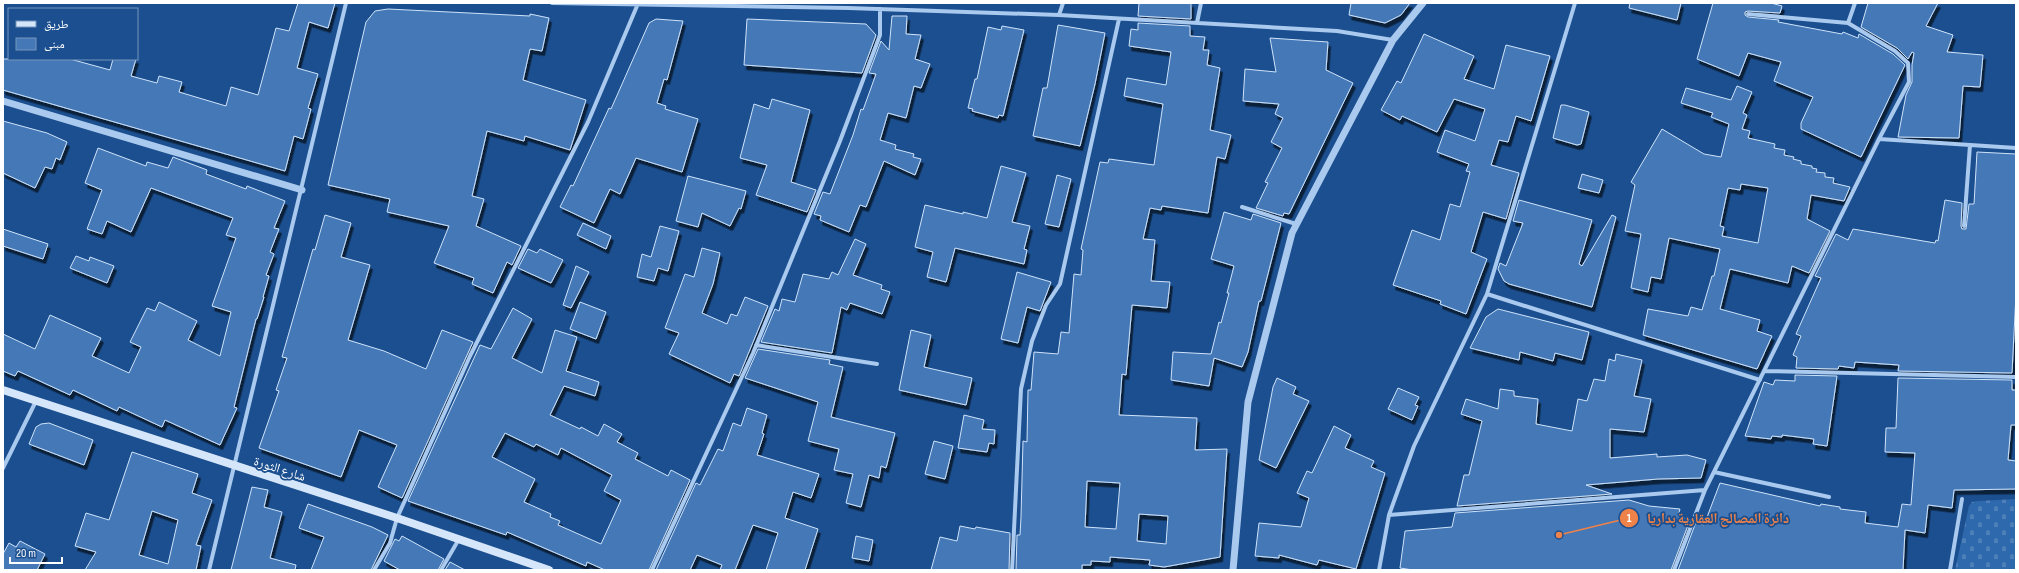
<svg xmlns="http://www.w3.org/2000/svg" width="2019" height="573" font-family="'Sofia Sans Condensed','Noto Naskh Arabic',sans-serif">
<style>
.cemetery{fill:url(#cemetery-stones)}
.building{fill:#4478b7;stroke:#cfe3fa;fill-rule:evenodd;filter:url(#shadow)}
.lines{fill:none;stroke-linecap:round;stroke-linejoin:round}
.minor{stroke:#a9c9ee;stroke-width:4}
.tertiary{stroke:#a9c9ee;stroke-width:7}
.secondary{stroke:#d6e6fa;stroke-width:8}
.labels{text-anchor:middle;stroke-width:3.5;stroke-linejoin:round;paint-order:stroke}
.street-label{font-size:13px;fill:#fff;stroke:#1b4f8f}
.leader{fill:none;stroke:#ee8249;stroke-width:1.5}
.callout-dot{fill:#ee8249;stroke:#1b4f8f;stroke-width:1.5}
.mark-label{font-size:12px;text-anchor:middle;font-weight:bold;fill:#fff}
.callout-label{font-size:14px;text-anchor:middle;font-weight:bold;fill:#ee8249;stroke:#1b4f8f;stroke-width:3.5;stroke-linejoin:round;paint-order:stroke}
</style>
<defs>
<pattern id="cemetery-stones" width="16" height="16" patternUnits="userSpaceOnUse"><rect width="16" height="16" fill="#2e69ad"/><path d="M2 7V4a2 2 0 0 1 4 0v3zM10 15v-3a2 2 0 0 1 4 0v3z" fill="#4d80b9"/></pattern>
<filter id="shadow"><feDropShadow dx="2.5" dy="4.5" stdDeviation="0" flood-color="#0009"/></filter>
</defs>
<rect width="100%" height="100%" fill="#1b4f8f"/>
<path class="cemetery" d="M2016 499V570H1955L1969 506 1972 502 1978 501Z"/>
<path class="building" d="M298 3H335L328 28 309 22 297 68 318 74 308 108 311 109 303 139 294 136 285 171 3 90V59H70L110 70 113 59H136L131 76 157 83 159 76 182 82 179 92 226 106 231 87 258 95 276 28 289 31Z
M1139 3H1191V19L1138 16Z
M1351 3H1410L1401 15 1385 23 1349 15Z
M1630 3H1681L1677 20 1629 8Z
M1713 3H1771L1782 6 1780 13 1748 11 1745 12V15L1748 17 1779 20 1778 22 1842 34 1843 32 1858 38 1859 34 1893 54 1905 65 1861 157 1801 129V123L1813 97 1774 81 1781 62 1748 53 1739 76 1697 59Z
M1868 3H1938L1926 26 1953 35 1947 52 1983 55 1980 87 1963 86 1959 138 1898 137 1906 95 1912 82V65L1914 53 1912 52 1908 59 1897 48 1861 27Z
M388 9 530 16V14L549 18 542 51 530 49 523 80 586 100 570 150 525 136 524 141 487 131 472 196 484 199 476 226 521 246 512 265 507 262 493 293 472 284 474 278 434 263 449 226 387 212 390 199 328 185 366 22 375 11Z
M892 16H907L906 34 921 35 915 59 930 64 921 88 914 86 906 118 888 113 880 140 896 145 895 149 914 154 913 157 921 159 915 175 884 161 866 207 860 205 849 232 820 220 821 216 814 214 823 192 830 194 853 135 861 109 863 110 876 74 869 73 881 41 889 50Z
M656 19 683 21 667 80 664 79 657 103 666 106 665 109 698 119 682 172 636 158 620 194 610 189 594 223 560 207 571 185 573 186 609 108 611 109 649 23Z
M747 19 866 24 876 35 862 73 744 65Z
M1138 23 1190 26V36L1205 37 1203 50H1209L1207 65 1220 68 1210 130 1231 135 1225 159 1217 157 1208 213 1162 206 1161 210 1150 208 1143 239 1155 240 1151 281 1170 282 1167 308 1132 305 1126 375 1122 374 1119 415 1197 418 1195 450 1227 449 1220 557 1164 567 1149 565 1150 560 1110 557V562L1091 561V565H1082V570H1016L1017 535H1020L1021 517 1023 441 1027 442 1028 390H1031L1034 352 1058 354 1061 332 1069 333 1074 274 1081 275 1083 250 1081 249 1100 162 1108 163 1109 159 1154 165 1163 104 1124 96 1127 78 1166 85 1171 52 1129 46 1131 29 1138 30ZM1087 481 1120 483 1116 529 1085 527ZM1139 514 1168 516 1166 544 1137 541Z
M1058 25 1105 33 1095 84 1080 146 1033 136 1043 88H1047Z
M1002 26 1024 30 1003 116 999 115 998 118 972 111 973 109 968 108 975 79H977L988 27 1001 30Z
M1424 34 1474 56 1464 79 1494 89 1506 45 1550 56 1531 121 1516 116 1508 142 1499 140 1491 165 1519 173 1506 219 1483 212 1471 252 1487 259 1466 314 1440 304 1441 301 1393 285 1412 230 1440 240 1450 204 1460 207 1470 172 1466 171 1469 164 1437 152 1445 130 1475 141 1485 109 1454 99 1437 132 1402 116 1400 120 1381 110 1397 81 1401 83Z
M1270 38 1328 42 1326 70 1353 83 1289 214 1284 213 1283 216 1256 208 1268 183 1265 182 1282 148 1271 142 1283 118 1275 114 1279 104 1243 101 1245 69 1276 72Z
M1737 86 1752 92 1743 113 1747 115 1742 129 1750 131 1748 138 1775 144 1774 148 1785 150 1784 155 1794 157 1793 159 1801 161V164L1812 166V168L1817 169 1816 172 1825 173V177L1834 178 1833 183 1850 187 1844 201 1811 195 1807 219 1830 231 1809 273 1792 266 1788 283 1730 269 1720 309 1760 320 1757 331 1772 336 1757 369 1643 335 1648 309 1688 316 1691 307 1702 310 1712 276H1714L1720 249 1669 238 1661 279 1651 277 1648 292 1631 288 1641 234 1625 231 1635 185 1631 182 1662 129 1704 154 1721 157 1729 124 1711 117 1713 113 1681 103 1686 88 1731 100ZM1741 184 1768 188 1758 243 1722 236 1724 227 1720 226 1728 188 1740 190Z
M772 99 810 110 791 182 816 190 807 212 756 195 767 165 740 158 754 104 769 109Z
M1561 105H1565L1589 112 1581 144 1577 145 1553 138Z
M3 121 47 133 67 142 60 160 56 158 52 169 45 167 35 188 3 173Z
M98 148 146 166 147 162 168 168 173 157 207 170 206 174 246 189 247 186 285 201 274 228 279 229 270 252 274 254 266 275 269 276 263 297H264L257 319H256L234 407 237 408 220 445 165 420 162 427 119 407 117 411 73 390 70 395 18 371 15 376 3 371V334L35 349 50 315 101 338 92 356 129 373 141 347 130 342 147 308 155 311 159 302 197 321 188 340 220 356 231 312 212 306 236 238 226 235 233 218 151 188 131 232 107 221 102 234 87 229 102 190 85 183Z
M1977 152 2016 154V294L2012 373 1898 371 1899 365 1855 362 1854 368 1839 366 1838 369 1796 368 1797 357 1793 355 1801 336 1796 334 1821 278 1815 276 1836 234 1848 240 1853 229 1935 243 1936 240 1938 241 1945 200 1962 203 1961 226 1962 229H1966L1969 204H1974Z
M1001 166 1026 173 1012 222 1030 226 1024 249 1027 250 1024 264 955 248 946 282 927 277 933 252 915 247 925 205 963 214V212L987 218Z
M1582 174 1603 180 1599 193 1578 188Z
M1057 175 1071 179 1059 227 1045 224Z
M688 176 746 191 741 209 739 208 730 226 702 213 698 227 676 221Z
M1519 200 1592 220 1579 264 1582 266 1612 215 1616 217 1592 307 1509 284 1504 281 1498 269 1500 263 1506 266 1523 223 1513 221Z
M1224 212 1251 220 1253 214 1281 223 1261 301H1259L1248 352 1242 367 1214 358 1209 386 1171 380 1173 352 1211 354 1219 322 1221 323 1229 293H1227L1234 266 1211 259Z
M325 215 351 223 341 257 370 265 348 340 384 351 426 369 442 330 473 342 402 498 378 487 397 445 359 430 341 477 259 448 279 391 276 390 287 358 282 357 313 249 315 250Z
M583 223 611 236 606 249 577 235Z
M660 226 679 231 668 271 658 268 654 281 637 277 642 254 651 257Z
M3 229 48 244 43 259 3 246Z
M855 239 866 244 853 275 882 285 881 289 890 292 882 314 850 303 847 310 841 307 832 353 761 342 775 309 779 311 782 299 795 302 803 274 829 279 832 272 838 275Z
M702 248 720 253 713 284 702 313 727 324 731 314 737 316 745 297 768 306 739 376 734 374 730 383 669 354 679 333 665 328 685 274 694 277Z
M528 249 537 253 540 249 563 260 551 283 518 268Z
M76 256 89 261 90 257 114 266 107 283 70 268Z
M576 266 589 272 571 308 563 305Z
M1017 272 1051 282 1040 311 1027 307 1018 343 1001 339Z
M580 302 606 312 596 339 570 329Z
M513 308 532 319 512 358 542 373 555 330 577 337 566 371 599 382 595 396 564 386 550 415 580 429 581 427 598 436 604 424 622 434 617 442 638 453 635 459 668 476 671 470 690 480 649 570H605L587 562 586 566 507 532 506 535 408 501 480 345 491 349ZM505 433 534 447 536 444 558 455 561 448 612 475 604 491 621 500 601 544 558 525 560 521 550 517 551 514 524 502 535 479 492 457Z
M1498 309 1589 332 1582 360 1555 353 1553 361 1520 352 1519 360 1470 348 1486 317Z
M911 330 931 335 924 367 972 378 966 405 899 390Z
M758 349 830 360 829 364 843 367 831 417 895 433 886 468 881 466 879 478 869 475 861 507 846 503 853 474 834 470 839 449 808 441 818 402 745 378Z
M1616 354 1642 360 1634 396 1651 399 1644 432 1610 429V458L1657 454V457L1687 455 1706 460 1701 478 1658 479 1586 485 1612 494 1457 506 1464 475H1469L1482 421 1461 414 1466 399 1498 409 1500 389 1514 391V396L1538 399 1536 424 1572 431 1578 399 1587 401 1594 379 1605 381 1609 359 1615 361Z
M1795 375 1837 376 1827 446 1813 444 1814 439 1782 435V437L1772 436 1771 439 1745 436 1764 382 1773 385 1775 380 1795 381Z
M1277 378 1296 387 1293 394 1309 401 1276 468 1259 460 1273 387Z
M1898 378 2012 380V390H2016V425H2011L2008 460 2016 461V489L1954 490 1952 508 1928 505 1925 533 1905 530 1903 570H1678L1696 522 1704 525 1720 483 1820 506 1821 504 1840 507V509L1866 512 1865 523 1898 527 1902 504 1911 505 1915 453 1885 452 1886 428H1896Z
M1398 388 1419 397 1415 405 1418 406 1412 420 1388 409Z
M747 408 767 415 762 433 764 434 757 455 819 474 811 498 793 492 785 518 818 529 805 570H766L778 533 753 525 735 570H720L722 565 697 555 690 570H656L696 483 700 485 718 449 723 451 733 423 741 426Z
M964 415 984 420 982 429 995 430 994 444 989 443 987 452 958 448Z
M49 423 93 440 84 465 29 444 36 427 41 424Z
M1334 426 1351 435 1345 448 1374 461 1371 467 1385 473 1356 569 1319 560 1317 565 1279 555V558L1255 556 1259 523 1301 527 1309 498 1297 493 1307 471 1312 473Z
M934 441 953 446 945 479 925 474Z
M132 452 198 474 192 493 212 500 196 545 201 546 196 570H85L96 552 75 546 86 513 109 520ZM152 511 178 520 168 564 139 555Z
M252 487 268 490 264 507 282 512 270 558 296 565 295 570H231Z
M1629 500 1649 506 1680 509 1678 516 1690 520 1671 570H1413L1400 568 1405 531 1452 527 1455 513Z
M308 504 372 527 388 535 371 570H311L324 537 299 528Z
M960 526 975 529 976 527 1010 533 1009 570H931L940 537 957 541Z
M402 536 444 559 438 570H400L384 561 395 539 399 541Z
M856 536 873 540 869 561 852 558Z
M20 541 45 554 37 570H3V554L9 543 16 547Z
M450 562 465 570H445Z"/>
<g class="lines">
<path class="minor" d="M552 3 848 8 1059 15 1337 31 1393 40
M1748 14 1848 23
M1059 15 1063 3
M1197 23 1201 3
M1879 139 2016 148
M1242 207 1296 224
M1964 226 1970 145
M1487 294 1760 380
M756 345 877 364
M1765 371 2016 377
M3 468 36 401
M1714 472 1829 497
M1389 515 1705 490
M209 570 346 3
M374 570 390 543 397 518 470 356 588 122 637 6
M441 570 459 539
M652 570 753 353 840 141 880 35V9
M1012 570 1021 389 1032 341 1046 305 1060 284 1119 19
M1379 570 1389 515 1414 446 1487 294 1575 3
M1674 570 1705 490 1879 139 1909 82 1908 63 1895 51 1848 23 1855 3
M1950 570 1962 499"/>
<path class="tertiary" d="M3 101 302 190
M1233 570 1248 402 1292 233 1393 40 1423 3"/>
<path class="secondary" d="M3 390 397 518 549 570"/>
</g>
<g class="labels">
<g class="street-label">
<text transform="translate(280 468) rotate(18)" y="5">شارع الثورة</text>
</g>
</g>
<path class="leader" d="M1559 535L1629 518"/>
<g class="callout-dot">
<circle cx="1559" cy="535" r="4"/>
<circle cx="1629" cy="518" r="10"/>
</g>
<g class="mark-label">
<text x="1629" y="522">1</text>
</g>
<g class="callout-label">
<text x="1718" y="523">دائرة المصالح العقارية بداريا</text>
</g>
<rect width="2019" height="573" fill="none" stroke="#ffffff" stroke-width="8"/>
<rect x="8" y="8" width="130" height="52" fill="#1b4f8f" stroke="#7695bc"/>
<rect x="16" y="21" width="20" height="6" fill="#d6e6fa" stroke="#7695bc"/>
<text x="44" y="28" font-size="12" fill="#ffffff">طريق</text>
<rect x="16" y="38" width="20" height="12" fill="#4478b7" stroke="#7695bc"/>
<text x="44" y="48" font-size="12" fill="#ffffff">مبنى</text>
<path d="M10 557v6h52v-6" fill="none" stroke="#ffffff" stroke-width="2"/>
<text x="16" y="557" font-size="12" fill="#ffffff" stroke="#1b4f8f" stroke-width="3" paint-order="stroke">20 m</text>
</svg>
